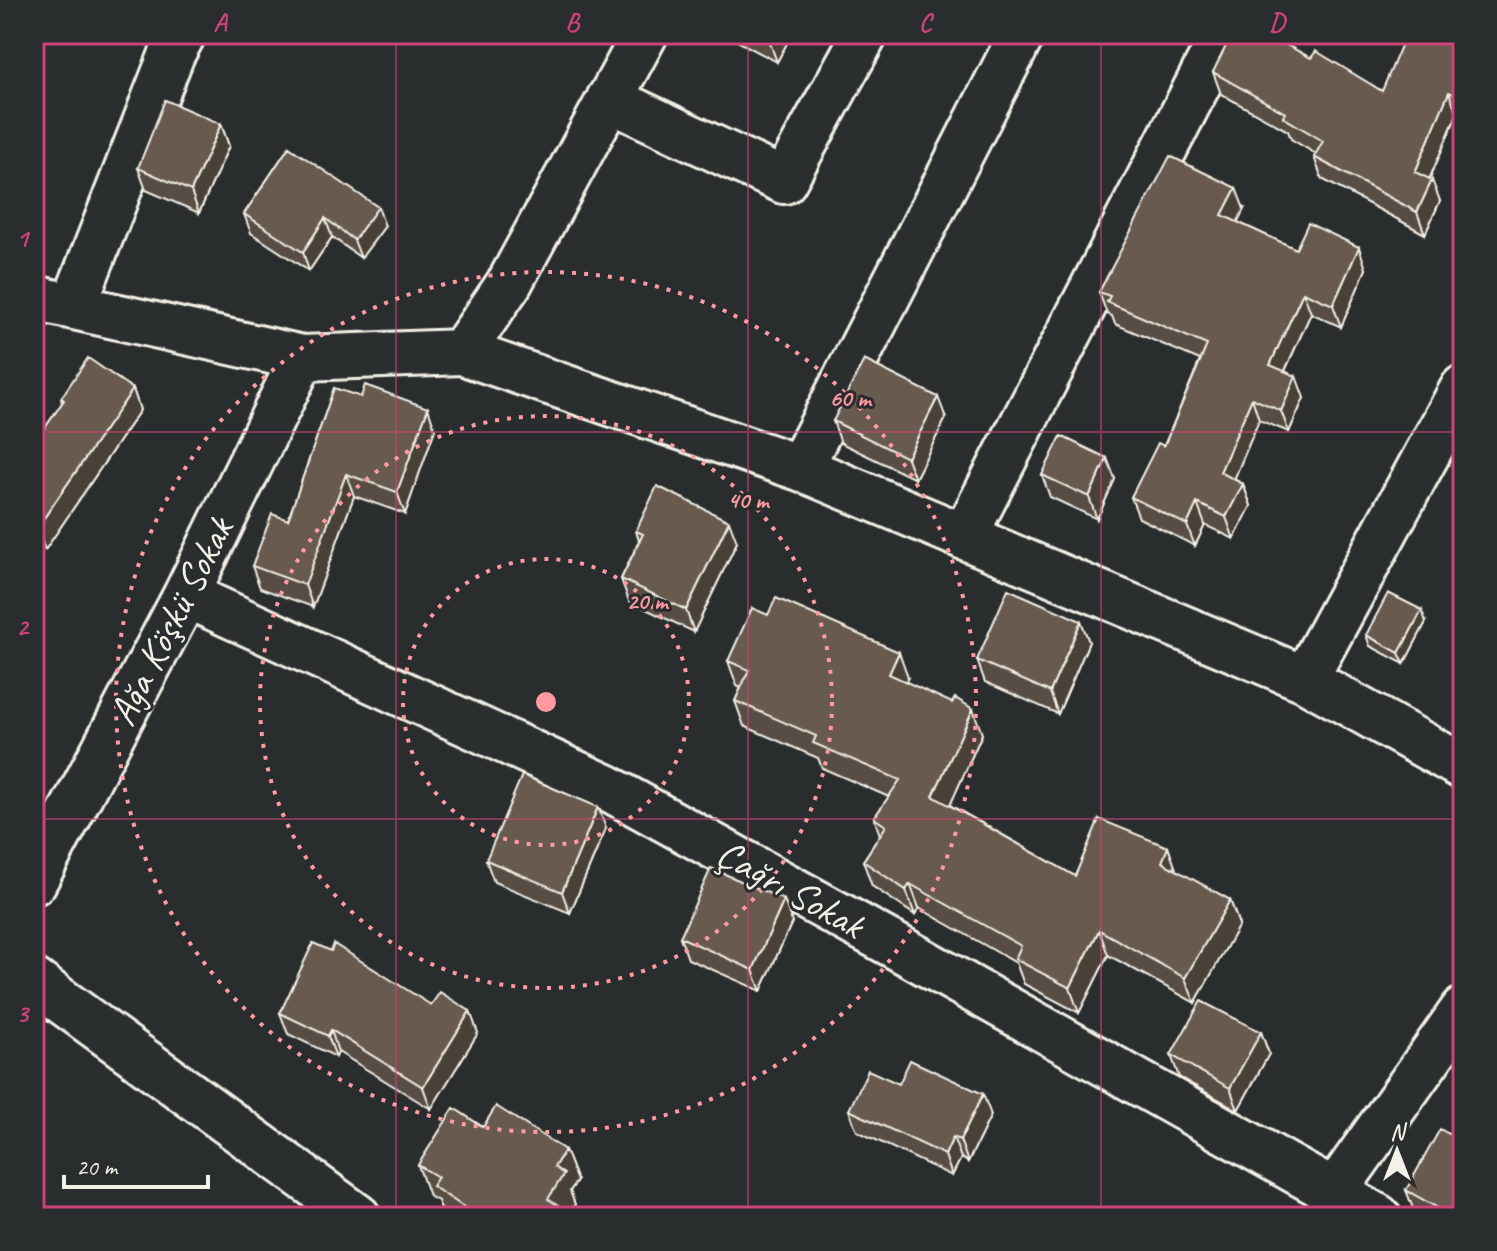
<svg xmlns="http://www.w3.org/2000/svg" width="1497" height="1251" font-family="Caveat,sans-serif">
<style>
.lines{fill:none;stroke-linecap:round;stroke-linejoin:round}
.street-casing{stroke:#f4f1e8;stroke-width:50}
.street{stroke:#2a2d2e;stroke-width:44}
.wall{fill:#594d44;stroke:#f4f1e8;stroke-width:2}
.shaded-wall{fill:#493f37;stroke:#f4f1e8;stroke-width:2}
.building{fill:#685a4f;stroke:#f4f1e8;stroke-width:2}
.grid{fill:none;stroke:#cc4377;stroke-width:2;stroke-opacity:0.55}
.ring{fill:none;stroke:#ff9aa2;stroke-width:4;stroke-dasharray:4 8}
.labels{text-anchor:middle;stroke-width:6;stroke-linejoin:round;paint-order:stroke}
.street-label{font-size:40px;fill:#f4f1e8;stroke:#2a2d2e}
.centre{fill:#ff9aa2;stroke:#2a2d2e;stroke-width:4}
.ring-label{font-size:24px;text-anchor:middle;font-weight:bold;fill:#ff9aa2;stroke:#2a2d2e;stroke-width:6;stroke-linejoin:round;paint-order:stroke}
.neatline{fill:none;stroke:#cc4377;stroke-width:3}
.grid-label{font-size:26px;text-anchor:middle;font-weight:bold;fill:#cc4377}
</style>
<rect width="100%" height="100%" fill="#2a2d2e"/>
<filter id="ink" filterUnits="userSpaceOnUse"><feTurbulence type="fractalNoise" baseFrequency=".0125" numOctaves="2"/><feDisplacementMap in="SourceGraphic" scale="16" xChannelSelector="R" yChannelSelector="G"/><feConvolveMatrix kernelMatrix="1 2 1 2 8 2 1 2 1" color-interpolation-filters="sRGB"/></filter>
<g filter="url(#ink)">
<g class="lines">
<g class="street-casing">
<path id="street" d="M609 99 784 181 865 34
M34 298 302 358 462 352 510 282 645 34
M73 307 172 54 183 34
M462 352 800 468 1305 679 1463 767
M800 468 1022 34
M964 537 1224 34
M186 595 606 787 899 948 1378 1217
M1305 679 1463 388
M34 882 186 595 302 358
M34 981 358 1217
M1334 1192 1463 1010"/>
</g>
<use href="#street" class="street"/>
</g>
<path class="wall" d="M724 34H792L777 62Z
M1463 34V116L1457 114 1430 178 1440 201 1425 234 1322 179 1314 157 1316 154 1291 139 1288 131 1221 94 1213 72 1311 58 1382 91 1418 35Z
M221 124 229 146 199 213 146 190 138 168Z
M289 147 385 226 361 258 332 237 309 271 251 233 244 214Z
M1244 209 1237 222 1296 249 1366 269 1341 327 1311 313 1285 371 1304 398 1289 432 1259 420 1234 479 1243 484 1251 506 1234 539 1205 525 1195 546 1139 518 1131 497 1164 446 1200 360 1115 324 1112 316 1107 314 1099 292Z
M334 388 435 429 405 514 354 496 313 607 260 588 252 566 288 520Z
M133 389 140 410 45 550 34 543V444L62 403 61 398Z
M946 418 915 479 841 443 833 421Z
M1042 475 1115 479 1097 519 1050 497Z
M636 531 737 542 694 632 629 601 621 579 639 541Z
M1081 621 1089 642 1058 714 985 682 977 660Z
M1426 622 1404 664 1370 646 1366 635Z
M728 661 908 677 905 682 982 734 950 805 1075 876 1168 847 1176 871 1230 900 1239 925 1195 1003 1108 955 1079 1013 1024 984 1016 963 919 908 915 915 872 886 863 861 880 835 874 818 889 797 822 768 818 758 744 726 735 701 741 688 737 686Z
M606 828 570 913 494 882 486 860Z
M784 900 792 922 761 991 688 959 680 937Z
M431 1005 478 1033 431 1109 338 1052 336 1057 288 1034 280 1013Z
M1261 1032 1269 1054 1238 1110 1179 1077 1171 1055Z
M899 1084 991 1115 968 1162 961 1158 952 1176 857 1131 849 1110Z
M483 1127 565 1150 577 1181 570 1191 575 1205 568 1217H444L438 1201 429 1196 418 1165Z
M1406 1190 1463 1217H1424L1414 1211Z"/>
<path class="shaded-wall" d="M773 34H792L777 62 769 40Z
M34 86 40 101 34 125Z
M1449 92 1457 114 1423 194 1415 172Z
M221 124 229 146 199 213 191 191Z
M1432 180 1440 201 1425 234 1417 212Z
M1236 188 1244 209 1230 237 1222 215Z
M378 207 385 226 361 258 354 240Z
M325 218 332 237 309 271 303 252Z
M1359 247 1366 269 1341 327 1333 305Z
M1303 292 1311 313 1278 386 1270 365Z
M1296 376 1304 398 1289 432 1281 411Z
M133 389 140 410 45 550 37 528Z
M938 397 946 418 915 479 907 458Z
M1252 398 1259 420 1228 494 1220 472Z
M428 408 435 429 405 514 397 492Z
M1107 458 1115 479 1097 519 1089 497Z
M346 474 354 496 313 607 305 585Z
M1243 484 1251 506 1234 539 1226 517Z
M1197 503 1205 525 1195 546 1187 525Z
M729 521 737 542 694 632 686 610Z
M1422 610 1426 622 1404 664 1399 653Z
M1081 621 1089 642 1058 714 1050 692Z
M899 652 908 677 898 699 889 674Z
M973 709 982 734 943 821 933 796Z
M598 807 606 828 570 913 562 892Z
M1168 847 1177 872 1162 862Z
M910 884 919 908 915 915 906 890Z
M784 900 792 922 761 991 753 970Z
M1230 900 1239 925 1195 1003 1185 978Z
M1099 930 1108 955 1079 1013 1070 988Z
M470 1011 478 1033 431 1109 423 1087Z
M331 1030 338 1052 336 1057 328 1036Z
M1261 1032 1269 1054 1238 1110 1230 1088Z
M983 1094 991 1115 968 1162 960 1140Z
M953 1137 961 1158 952 1176 945 1155Z
M565 1150 577 1181 570 1191 575 1205 568 1217H551L548 1199 554 1167Z"/>
<path class="building" d="M757 34H773L769 40Z
M1232 34H1266L1311 58 1316 51 1382 91 1406 34 1418 35V34H1463V98L1449 92 1415 172 1432 180 1417 212 1314 157 1323 141 1283 117 1285 113 1213 72Z
M165 100 221 124 191 191 138 168Z
M289 147 378 207 354 240 325 218 303 252 244 214Z
M1170 156 1236 188 1222 215 1296 249 1308 223 1359 247 1333 305 1303 292 1270 365 1296 376 1281 411 1252 398 1220 472 1243 484 1226 517 1197 503 1187 525 1131 497 1158 443 1164 446 1207 345 1107 302 1110 296 1099 292Z
M88 358 133 389 37 528 34 526V444L64 400 61 398Z
M864 360 938 397 907 458 833 421Z
M365 385 428 408 397 492 346 474 305 585 252 566 272 514 288 520 334 388 361 397Z
M1061 436 1107 458 1089 497 1042 475Z
M657 486 729 521 686 610 621 579 643 534 636 531Z
M1008 589 1081 621 1050 692 977 660Z
M1388 593 1422 610 1399 653 1366 635Z
M776 598 899 652 889 674 952 703 955 698 973 709 933 796 1075 876 1099 819 1168 847 1162 862 1230 900 1185 978 1099 930 1070 988 1015 959 1021 946 910 884 906 890 863 861 886 826 874 818 900 780 813 743 816 736 735 701 749 670 728 661 752 608 768 615Z
M522 775 598 807 562 892 486 860Z
M711 868 784 900 753 970 680 937Z
M313 943 331 951 334 944 431 1005 440 992 470 1011 423 1087 331 1030 328 1036 280 1013Z
M1201 1001 1261 1032 1230 1088 1171 1055Z
M910 1060 983 1094 960 1140 953 1137 945 1155 849 1110 868 1070 899 1084Z
M496 1106 565 1150 554 1167 564 1174 548 1199 558 1205 551 1217H479L432 1186 438 1177 418 1165 454 1108 483 1127Z
M1440 1129 1463 1142V1217H1454L1406 1190Z"/>
</g>
<path class="grid" d="M396 34V1217M748 34V1217M1101 34V1217M34 432H1463M34 819H1463"/>
<g class="ring">
<circle cx="546" cy="702" r="143"/>
<circle cx="546" cy="702" r="286"/>
<circle cx="546" cy="702" r="430"/>
</g>
<g class="labels">
<g class="street-label">
<text transform="translate(170 621) rotate(-63)" y="14">Ağa Köşkü Sokak</text>
<text transform="translate(791 888) rotate(29)" y="14">Çağrı Sokak</text>
</g>
</g>
<circle cx="546" cy="702" r="12" class="centre"/>
<g class="ring-label">
<text x="850" y="406">60 m</text>
<text x="748" y="508">40 m</text>
<text x="647" y="609">20 m</text>
</g>
<rect width="1497" height="1251" fill="none" stroke="#2a2d2e" stroke-width="88"/>
<g transform="translate(1397 1151)" stroke="#2a2d2e" stroke-width="6" paint-order="stroke">
<path d="M0-6L14 30L0 20L-14 30Z" fill="#f4f1e8"/>
<text y="-12" font-size="22" font-weight="bold" text-anchor="middle" fill="#f4f1e8">N</text>
</g>
<path d="M64 1175v12h144v-12" fill="none" stroke="#f4f1e8" stroke-width="4"/>
<text x="76" y="1175" font-size="24" fill="#f4f1e8" stroke="#2a2d2e" stroke-width="6" paint-order="stroke">20 m</text>
<rect x="44" y="44" width="1409" height="1163" class="neatline"/>
<g class="grid-label">
<text x="220" y="31">A</text>
<text x="572" y="31">B</text>
<text x="925" y="31">C</text>
<text x="1277" y="31">D</text>
<text x="22" y="247">1</text>
<text x="22" y="635">2</text>
<text x="22" y="1022">3</text>
</g>
</svg>
